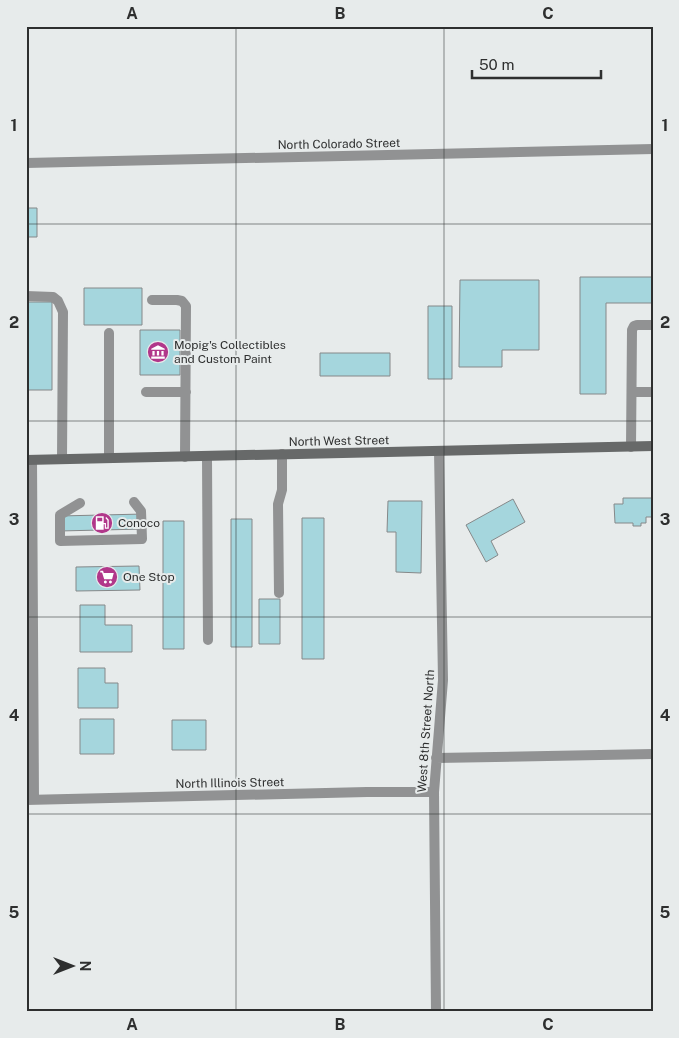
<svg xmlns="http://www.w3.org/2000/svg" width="679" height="1038" font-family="'Public Sans',sans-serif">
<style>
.building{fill:#a5d6dd;stroke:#858889}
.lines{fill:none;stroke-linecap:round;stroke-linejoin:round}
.lane{stroke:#919293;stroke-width:10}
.street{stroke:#919293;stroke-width:10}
.secondary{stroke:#676969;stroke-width:10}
.grid{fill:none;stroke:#2e2f2f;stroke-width:1;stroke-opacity:0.55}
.labels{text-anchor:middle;stroke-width:4;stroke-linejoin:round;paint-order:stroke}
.street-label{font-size:12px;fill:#2e2f2f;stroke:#e7ebeb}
.poi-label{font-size:12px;fill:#2e2f2f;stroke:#e7ebeb;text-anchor:start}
.neatline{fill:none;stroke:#2e2f2f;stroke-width:2}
.grid-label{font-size:16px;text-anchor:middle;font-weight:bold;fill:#2e2f2f}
</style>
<rect width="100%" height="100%" fill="#e7ebeb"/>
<path class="building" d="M26 208H37V237H26Z
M580 277H653V303H606V394H580Z
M460 280H539V350H502V367H459Z
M84 288H142V325H84Z
M26 302H52V390H26Z
M428 306H452V379H428Z
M140 330H180V375H140Z
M320 353H390V376H320Z
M623 498H653V517H646V523H641V526H633V523H615L614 504H623Z
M513 499 525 522 491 541 498 555 486 562 466 525Z
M388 501H422L421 573 396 572V532H387Z
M144 514V529L59 531V516Z
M302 518H324V659H302Z
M231 519H252V647H231Z
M163 521H184V649H163Z
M139 566 140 590 76 591V567Z
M259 599H280V644H259Z
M80 605H105V625H132V652H80Z
M78 668H105V683H118V708H78Z
M80 719H114V754H80Z
M172 720H206V750H172Z"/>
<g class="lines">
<path class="lane" d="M26 296 53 297 58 301 63 312 62 459
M152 300H177L182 301 186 306 185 457
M146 392H186
M632 392H653
M631 447 632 330 634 326 637 325H653
M207 456 208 640
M109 458V333
M80 503 60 515V541L142 539 141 511 134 502
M279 593 278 504 282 490V454"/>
<path class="street" d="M26 163 653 149
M32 460 34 799
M436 758 653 754
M26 800 367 792H434
M436 1012 434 792 443 680 439 451"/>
<path class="secondary" d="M26 460 653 446"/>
</g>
<path class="grid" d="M236 26V1012M444 26V1012M26 224H653M26 421H653M26 617H653M26 814H653"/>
<defs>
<g id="museum-disc" transform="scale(1.125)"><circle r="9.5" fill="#b1378a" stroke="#e7ebeb"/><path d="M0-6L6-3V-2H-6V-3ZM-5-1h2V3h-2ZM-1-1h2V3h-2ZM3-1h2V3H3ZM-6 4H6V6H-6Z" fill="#fff"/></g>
<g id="fuel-disc" transform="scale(1.125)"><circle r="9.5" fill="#b1378a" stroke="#e7ebeb"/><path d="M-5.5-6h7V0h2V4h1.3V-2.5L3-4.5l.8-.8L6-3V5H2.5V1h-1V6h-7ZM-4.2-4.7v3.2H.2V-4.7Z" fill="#fff"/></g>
<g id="supermarket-disc" transform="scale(1.125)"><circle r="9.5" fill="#b1378a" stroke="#e7ebeb"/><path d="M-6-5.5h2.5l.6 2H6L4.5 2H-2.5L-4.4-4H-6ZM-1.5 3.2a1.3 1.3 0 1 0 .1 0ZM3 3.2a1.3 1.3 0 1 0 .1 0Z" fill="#fff"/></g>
</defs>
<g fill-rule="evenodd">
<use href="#museum-disc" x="158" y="352"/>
<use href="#fuel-disc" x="102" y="523"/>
<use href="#supermarket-disc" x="107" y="577"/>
</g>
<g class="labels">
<g class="street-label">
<text transform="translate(339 144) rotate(-1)" y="4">North Colorado Street</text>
<text transform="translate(339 441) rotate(-1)" y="4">North West Street</text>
<text transform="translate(426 731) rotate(-86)" y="4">West 8th Street North</text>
<text transform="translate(230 783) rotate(-1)" y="4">North Illinois Street</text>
</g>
<g class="poi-label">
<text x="174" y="349">Mopig's Collectibles<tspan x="174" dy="14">and Custom Paint</tspan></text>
<text x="118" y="527">Conoco</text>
<text x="123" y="581">One Stop</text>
</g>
</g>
<rect width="679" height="1038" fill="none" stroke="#e7ebeb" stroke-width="55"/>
<g transform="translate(72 966) rotate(90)" stroke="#e7ebeb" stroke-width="4" paint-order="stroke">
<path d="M0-4L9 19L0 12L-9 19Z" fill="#2e2f2f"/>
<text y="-8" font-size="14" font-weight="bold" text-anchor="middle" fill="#2e2f2f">N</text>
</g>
<path d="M472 70v8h129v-8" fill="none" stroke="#2e2f2f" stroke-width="2.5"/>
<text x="479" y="70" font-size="15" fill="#2e2f2f" stroke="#e7ebeb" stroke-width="4" paint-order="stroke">50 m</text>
<rect x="28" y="28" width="624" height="982" class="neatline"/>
<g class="grid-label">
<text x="132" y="19">A</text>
<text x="340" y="19">B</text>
<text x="548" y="19">C</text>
<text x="14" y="131">1</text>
<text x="665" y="131">1</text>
<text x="14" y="328">2</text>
<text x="665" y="328">2</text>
<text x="14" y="525">3</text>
<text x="665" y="525">3</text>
<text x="14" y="721">4</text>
<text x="665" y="721">4</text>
<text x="14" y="918">5</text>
<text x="665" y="918">5</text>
<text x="132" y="1030">A</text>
<text x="340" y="1030">B</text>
<text x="548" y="1030">C</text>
</g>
</svg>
